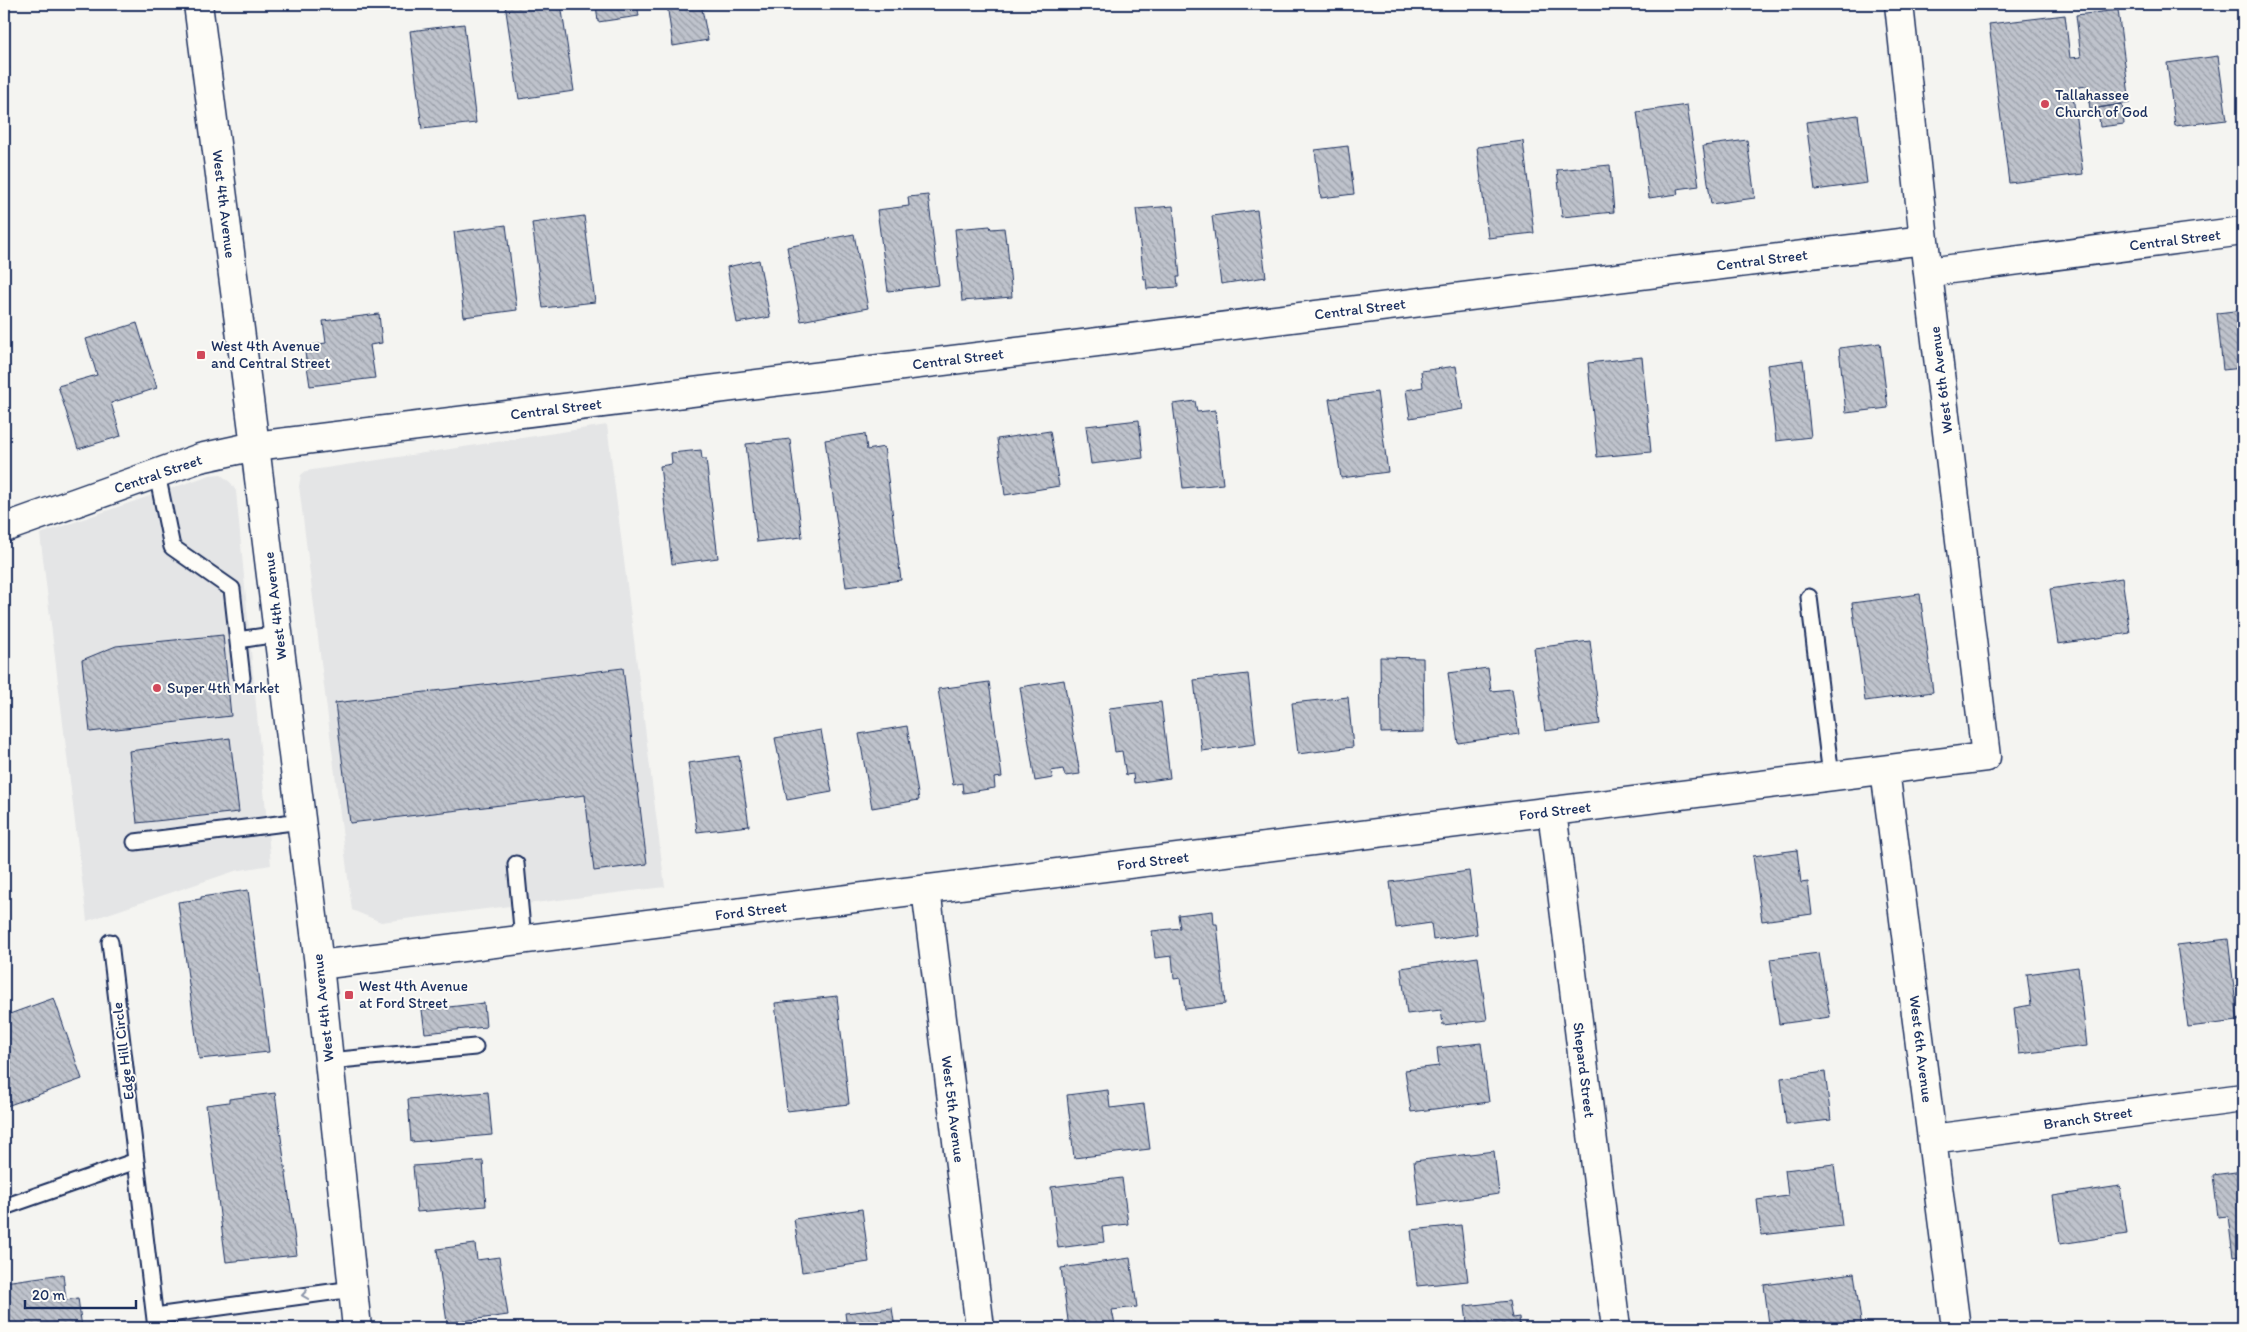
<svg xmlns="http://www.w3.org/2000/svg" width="2247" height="1332" font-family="Itim,sans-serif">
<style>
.built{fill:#e4e5e6}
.building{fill:url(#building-back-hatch);stroke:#1b2f5e}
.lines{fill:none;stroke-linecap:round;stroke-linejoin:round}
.lane-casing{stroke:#1b2f5e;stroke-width:19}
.street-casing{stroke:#1b2f5e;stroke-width:31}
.secondary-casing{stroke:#1b2f5e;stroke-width:31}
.lane{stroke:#fdfcf7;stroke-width:15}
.street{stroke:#fdfcf7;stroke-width:28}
.secondary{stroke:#fdfcf7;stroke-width:28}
.oneway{stroke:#8c96aa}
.poi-dot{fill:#d1495b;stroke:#fdfcf7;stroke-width:2}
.labels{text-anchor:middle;stroke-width:4;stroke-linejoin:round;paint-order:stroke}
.poi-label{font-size:15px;fill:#1b2f5e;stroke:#fdfcf7;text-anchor:start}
.street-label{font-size:15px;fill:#1b2f5e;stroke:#fdfcf7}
</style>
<defs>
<pattern id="building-back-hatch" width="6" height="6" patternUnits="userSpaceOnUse" patternTransform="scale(1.25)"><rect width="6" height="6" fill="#bfc3cc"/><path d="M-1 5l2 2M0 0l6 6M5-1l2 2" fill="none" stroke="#9a9fa9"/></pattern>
</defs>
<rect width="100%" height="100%" fill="#f4f4f1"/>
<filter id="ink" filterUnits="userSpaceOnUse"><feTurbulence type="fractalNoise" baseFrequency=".02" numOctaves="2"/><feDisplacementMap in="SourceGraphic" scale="10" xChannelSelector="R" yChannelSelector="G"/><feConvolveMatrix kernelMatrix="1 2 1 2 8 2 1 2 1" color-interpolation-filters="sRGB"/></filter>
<g filter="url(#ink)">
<path class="built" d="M607 425 665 887 381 922 352 910 299 486 301 475 306 471Z
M220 474 231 483 236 491 271 865 235 871 87 921 40 534 210 475Z"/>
<path class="building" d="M505 4H561L574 91 519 99Z
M596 4H637L639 16 598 22Z
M667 4H731L702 9 708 40 673 46Z
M861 4H885L886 6 862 9Z
M2118 10 2130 103 2090 109 2087 86 2072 88 2083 174 2009 183 1989 24 2065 15 2070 58 2081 57 2076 15Z
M464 24 476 123 422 129 410 31Z
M4 32 9 69 4 70Z
M2218 56 2227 120 2175 126 2167 63Z
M2122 104 2124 124 2100 127 2098 108Z
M1687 105 1699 186 1677 189 1678 194 1649 198 1637 112Z
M1858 115 1867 183 1815 190 1806 122Z
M1747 140 1755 198 1711 204 1703 146Z
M1523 141 1534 233 1488 238 1477 147Z
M1348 146 1354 194 1321 198 1315 150Z
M1610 165 1614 212 1562 217 1557 170Z
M928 195 939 285 888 291 877 210 909 206 908 197Z
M1173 206 1180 277H1177L1178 287 1147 289 1146 279H1144L1136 209Z
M1257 210 1266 277 1221 284 1212 216Z
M584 216 595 302 543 308 532 223Z
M506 225 517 310 464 317 454 232Z
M990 226 991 229 1004 228 1006 243 1007 242 1012 297 962 301 955 229Z
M854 234 868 308 801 321 787 247Z
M759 260 770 317 737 323 727 267Z
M2243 310V368L2223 370 2217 313Z
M379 314 382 343 370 345 375 378 310 386 304 346 326 343 323 321Z
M137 323 157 388 111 403 121 436 78 449 58 386 97 375 86 339Z
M1880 343 1888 408 1846 413 1839 348Z
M1642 357 1651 452 1597 457 1588 363Z
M1803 360 1811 437 1776 441 1767 365Z
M1456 366 1463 409 1410 418 1406 390 1423 387 1421 371Z
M1377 392 1388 472 1341 478 1329 399Z
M1195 401 1197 412 1215 410 1223 484 1183 488 1173 404Z
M1139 420 1143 458 1091 464 1086 426Z
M1050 431 1059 486 1005 495 997 439Z
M865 434 867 450 884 447 901 580 846 587 825 440Z
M790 439 802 537 757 542 746 444Z
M701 450 702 459H706L718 558 672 564 660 466 672 464 671 453Z
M2122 578 2130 633 2058 644 2050 589Z
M2241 578H2243V597Z
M1920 594 1933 692 1865 701 1852 603Z
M223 635 231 716 90 732 82 660 116 646Z
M1590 641 1600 724 1545 731 1534 648Z
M1380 657 1423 658 1424 732 1381 733Z
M623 668 647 864 594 871 585 795 350 823 335 703Z
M1488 668 1491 691 1512 689 1519 734 1458 743 1448 673Z
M1248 674 1256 744 1202 751 1194 680Z
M1064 680 1080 774 1065 776 1063 769 1051 771 1053 778 1035 781 1020 687Z
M989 682 1002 777 994 778 995 788 963 793 962 783 953 785 938 689Z
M1348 697 1353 747 1298 754 1292 703Z
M1161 702 1170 778 1134 783 1133 774 1126 775 1122 751 1115 752 1109 708Z
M907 726 919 800 872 808 859 734Z
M821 730 832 792 787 800 775 738Z
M230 738 239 812 137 823 129 751Z
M739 756 749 826 697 832 688 763Z
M1797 850 1801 883 1808 882 1812 914 1762 921 1753 856Z
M1469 871 1477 934 1433 940 1431 923 1396 928 1390 882Z
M248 890 269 1052 199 1059 178 902 201 899V897Z
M1213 911 1214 924H1217L1225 1004 1185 1009 1181 978 1174 979 1172 956 1155 958 1152 931 1180 928 1178 915Z
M2228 939 2238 1021 2188 1027 2177 945Z
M1819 953 1830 1017 1779 1024 1770 959Z
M1478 957 1487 1020 1443 1025 1441 1010 1407 1014 1401 968Z
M2078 967 2087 1046 2019 1054 2014 1008 2031 1005 2027 974Z
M837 996 849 1104 787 1111 775 1003Z
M54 998 82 1079 4 1107V1016Z
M484 1003 486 1027 425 1033 422 1010Z
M1481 1043 1489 1102 1411 1112 1405 1070 1439 1066 1437 1048Z
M1825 1072 1831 1120 1786 1125 1781 1078Z
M1108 1090 1110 1108 1144 1104 1150 1149 1074 1158 1067 1095Z
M488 1092 492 1135 411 1142 408 1099Z
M275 1093 297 1255 226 1262 206 1105 229 1102V1099Z
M1494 1151 1499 1194 1419 1205 1414 1161Z
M483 1161 486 1206 417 1212 413 1166Z
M1834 1164 1842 1226 1761 1235 1757 1200 1788 1196 1785 1170Z
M2243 1171V1255L2233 1257 2228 1216 2218 1217 2213 1175Z
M1122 1178 1128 1224 1102 1227 1104 1242 1058 1248 1051 1187Z
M2120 1186 2127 1234 2060 1244 2053 1196Z
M862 1209 869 1262 802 1272 794 1219Z
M1461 1225 1468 1281 1417 1286 1411 1230Z
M475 1244 477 1260 499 1257 508 1315 447 1323 437 1249Z
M1130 1258 1137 1307 1112 1310 1115 1325 1069 1328 1061 1268Z
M1854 1273 1862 1328H1794L1793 1321 1769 1324 1764 1285Z
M63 1274 66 1300 78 1298 82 1328H4V1282Z
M1509 1301 1512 1318 1519 1317 1520 1328H1447V1326L1467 1323 1465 1306Z
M892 1308 895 1328H847L845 1313Z"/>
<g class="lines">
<g class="lane-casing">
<path id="lane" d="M157 474 172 547 232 589 242 678
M1809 597 1831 776
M238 640 278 634
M135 842 301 821
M516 864 523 939
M110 942 156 1328
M329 1061 475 1047
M4 1207 136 1161
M155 1316 353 1289"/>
</g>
<g class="street-casing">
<path id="street" d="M1928 272 2243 231
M4 528 200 458 255 446 1924 240
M1885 770 1956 1328
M1552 811 1616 1328
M926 889 980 1328
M319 965 1986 757 1924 240 1899 4
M1932 1139 2243 1098"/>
</g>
<g class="secondary-casing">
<path id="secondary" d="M198 4 255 446 319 965 357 1328"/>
</g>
<use href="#lane" class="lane"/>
<use href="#street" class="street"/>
<use href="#secondary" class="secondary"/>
</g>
<defs><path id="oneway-chevron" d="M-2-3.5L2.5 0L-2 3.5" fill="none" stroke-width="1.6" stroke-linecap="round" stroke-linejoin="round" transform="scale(1.25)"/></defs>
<use class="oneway" href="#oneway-chevron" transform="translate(305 1295) rotate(172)"/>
</g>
<g class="poi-dot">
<circle cx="2045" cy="104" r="5"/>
<rect x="196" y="350" width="10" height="10" rx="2.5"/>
<circle cx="157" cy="688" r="5"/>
<rect x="344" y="990" width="10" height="10" rx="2.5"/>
</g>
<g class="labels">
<g class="poi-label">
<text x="2055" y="100">Tallahassee<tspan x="2055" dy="17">Church of God</tspan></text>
<text x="211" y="351">West 4th Avenue<tspan x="211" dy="17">and Central Street</tspan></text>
<text x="167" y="693">Super 4th Market</text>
<text x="359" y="991">West 4th Avenue<tspan x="359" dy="17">at Ford Street</tspan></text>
</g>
<g class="street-label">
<text transform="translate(224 204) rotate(83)" y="5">West 4th Avenue</text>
<text transform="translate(2175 240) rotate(-7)" y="5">Central Street</text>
<text transform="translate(1762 260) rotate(-7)" y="5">Central Street</text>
<text transform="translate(1360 309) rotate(-7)" y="5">Central Street</text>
<text transform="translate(958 359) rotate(-7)" y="5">Central Street</text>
<text transform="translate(1941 380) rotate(-97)" y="5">West 6th Avenue</text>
<text transform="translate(556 409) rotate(-7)" y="5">Central Street</text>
<text transform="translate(158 474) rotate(-19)" y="5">Central Street</text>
<text transform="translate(275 606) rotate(-97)" y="5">West 4th Avenue</text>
<text transform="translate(1555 811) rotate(-7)" y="5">Ford Street</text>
<text transform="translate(1153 861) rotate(-7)" y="5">Ford Street</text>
<text transform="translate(751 911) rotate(-7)" y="5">Ford Street</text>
<text transform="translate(323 1008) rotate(-96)" y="5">West 4th Avenue</text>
<text transform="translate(1921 1049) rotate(83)" y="5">West 6th Avenue</text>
<text transform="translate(123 1051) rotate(-97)" y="5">Edge Hill Circle</text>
<text transform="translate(1584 1070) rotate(83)" y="5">Shepard Street</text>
<text transform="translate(953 1109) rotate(83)" y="5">West 5th Avenue</text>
<text transform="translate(2088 1118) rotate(-8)" y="5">Branch Street</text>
</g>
</g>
<rect width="2247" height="1332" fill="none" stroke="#fdfcf7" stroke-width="20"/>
<rect x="10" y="10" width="2227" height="1312" fill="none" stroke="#1b2f5e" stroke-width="2" filter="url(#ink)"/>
<path d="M25 1300v8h111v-8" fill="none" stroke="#1b2f5e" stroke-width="2.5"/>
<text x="32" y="1300" font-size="15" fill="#1b2f5e" stroke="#fdfcf7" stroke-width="4" paint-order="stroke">20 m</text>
</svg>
